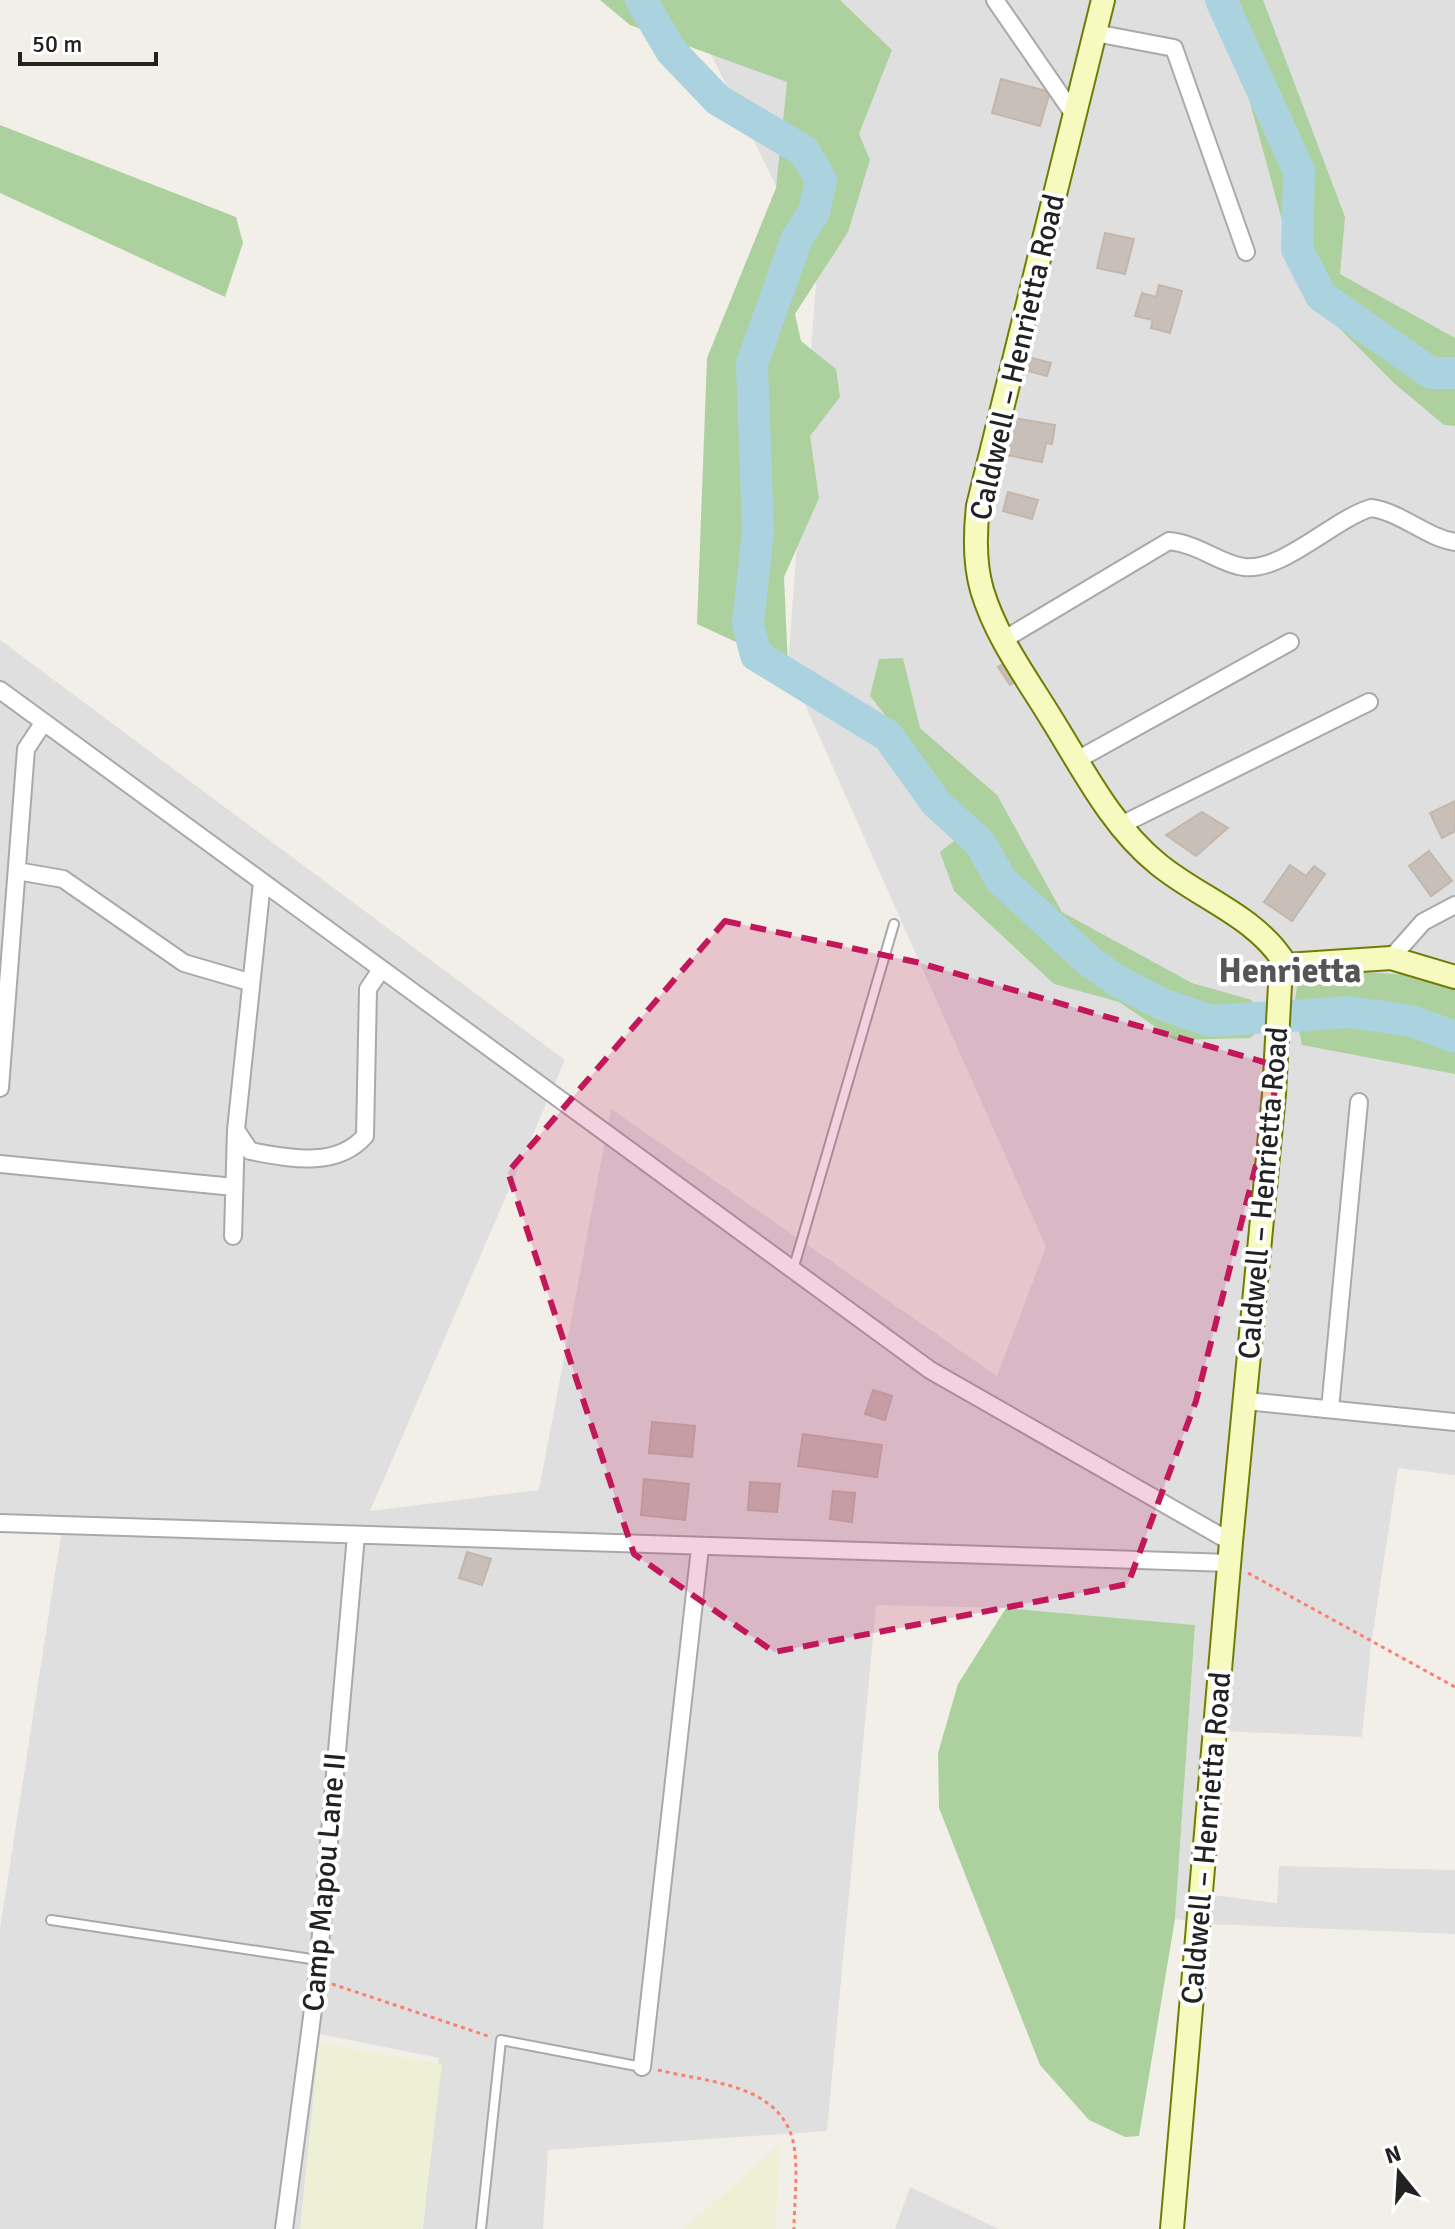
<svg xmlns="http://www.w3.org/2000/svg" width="1455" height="2229" font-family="Signika,sans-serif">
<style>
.residential{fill:#e0dfdf}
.farmland{fill:#eef0d5}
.forest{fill:#add19e}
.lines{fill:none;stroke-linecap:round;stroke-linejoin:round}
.river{stroke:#aad3df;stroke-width:32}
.building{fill:#c7bfb8;stroke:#c4b6ab;stroke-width:2}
.lane-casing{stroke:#a9a9a9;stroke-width:12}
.street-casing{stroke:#a9a9a9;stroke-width:20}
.secondary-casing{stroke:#707d05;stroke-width:26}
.path{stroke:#fa8072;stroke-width:3;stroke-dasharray:4 4;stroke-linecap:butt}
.lane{stroke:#fff;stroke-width:8}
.street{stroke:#fff;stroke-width:16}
.secondary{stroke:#f7fabf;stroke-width:22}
.marked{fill:#c2185b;fill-opacity:0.2;stroke:#c2185b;stroke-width:6;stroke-dasharray:16 10;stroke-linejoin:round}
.labels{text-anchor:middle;stroke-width:8;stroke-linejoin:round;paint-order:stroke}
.street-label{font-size:30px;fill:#222;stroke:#fff}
.quarter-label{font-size:34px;font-weight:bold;fill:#555;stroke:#fff}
</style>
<rect width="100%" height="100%" fill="#f2efe9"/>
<path class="residential" d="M684 0H1455V1475L1398 1468 1371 1645 1362 1737 1222 1731 1213 1895 1277 1903 1279 1866 1455 1870V1934L1208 1924 1175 1919 1195 1625 1006 1608 876 1605 827 2131 548 2150 543 2229H423L439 2058 320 2034 301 2229H0V1929L62 1529 0 1531V640L565 1060 370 1511 539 1490 611 1109 997 1376 1046 1247 788 666 817 268Z
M910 2187 999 2229H895Z"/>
<path class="farmland" d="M319 2043 442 2064 422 2229H300Z
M781 2143 775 2229H684Z"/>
<path class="forest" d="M600 0H840L892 50 859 134 870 160 848 232 795 314 801 341 836 369 840 397 810 436 819 498 784 577 788 666 697 624 707 358 776 188 787 82 630 25Z
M1222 0H1263L1345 217 1340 274 1455 338V426L1444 425 1395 384 1301 290Z
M0 125 236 217 243 243 225 297 0 193Z
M903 658 920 728 997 795 1062 912 1192 983 1252 1000 1261 1029 1250 1038 1175 1040 1119 1002 1054 984 954 891 940 852 973 826 870 696 879 659Z
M1332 970 1410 975 1455 989V1074L1302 1045 1294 1005 1299 976Z
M1006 1608 1195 1625 1175 1919 1139 2136 1125 2137 1089 2120 1040 2065 939 1808 938 1753 958 1684Z"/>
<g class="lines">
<path class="river" d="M641 0 672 52 718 100 804 151 821 180 814 212 797 238 752 364 758 531 748 624 756 655 888 736 936 803 980 843 1001 880 1089 961 1119 982 1164 1005 1211 1021 1350 1012 1411 1021 1455 1037
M1221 0 1299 171 1297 249 1321 296 1431 373H1455"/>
</g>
<path class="building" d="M1001 79 1050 92 1040 126 992 113Z
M1105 233 1134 239 1125 274 1097 268Z
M1159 285 1182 291 1170 333 1151 328 1153 320 1135 316 1142 293 1156 297Z
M1028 357 1051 363 1047 376 1025 370Z
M1008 417 1055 425 1052 444 1046 443 1042 462 1001 454Z
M1008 492 1038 500 1032 519 1003 511Z
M1008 661 1020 679 1010 685 998 667Z
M1455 801V831L1442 838 1430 813Z
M1202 812 1228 828 1196 856 1166 835Z
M1429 851 1452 881 1431 896 1409 866Z
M1290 865 1306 876 1314 866 1325 874 1292 921 1264 902Z
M873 1390 892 1396 885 1420 865 1414Z
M652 1422 695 1426 692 1457 649 1453Z
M803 1434 882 1445 877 1477 798 1466Z
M644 1479 689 1484 685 1520 641 1515Z
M750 1482 780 1484 777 1512 748 1510Z
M833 1491 855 1493 852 1522 830 1519Z
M467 1552 491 1559 482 1585 459 1578Z"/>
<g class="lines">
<g class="lane-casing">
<path id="lane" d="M793 1270 894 924
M51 1920 318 1960
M481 2229 501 2040 642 2067"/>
</g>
<g class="street-casing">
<path id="street" d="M995 0 1075 116
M1095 33 1174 48 1246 252
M1003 640 1169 541C1199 544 1220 564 1244 567 1282 572 1334 519 1371 508 1401 512 1425 537 1455 542
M0 690 930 1370 1231 1542
M1077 760 1290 642
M1121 825 1369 702
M17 871 63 879 184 963 249 982
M1391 958 1423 922 1455 905
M0 1088 26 749 44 722
M236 1130 250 1151C289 1158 336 1169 365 1136L368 989 380 971
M0 1164 234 1187
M233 1236 236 1130 262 882
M1246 1401 1455 1422
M1330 1409 1359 1102
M0 1523 1230 1563
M642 2067 700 1548
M284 2229 317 1979 356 1535"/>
</g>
<g class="secondary-casing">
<path id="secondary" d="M1103 0 978 506C975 533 974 563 982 590 996 637 1026 677 1051 718 1083 769 1111 826 1158 864 1199 898 1258 917 1286 965L1280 985 1274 1094 1231 1542 1172 2229
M1286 965 1391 958 1455 977"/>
</g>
<path class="path" d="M1248 1573 1455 1687
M332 1984 488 2036
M658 2070C705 2082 779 2083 793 2141 799 2168 794 2202 794 2229"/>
<use href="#lane" class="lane"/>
<use href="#street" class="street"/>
<use href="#secondary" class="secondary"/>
</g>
<path class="marked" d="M725 921 916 962 1281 1067 1196 1401 1128 1584 774 1652 634 1554 508 1172Z"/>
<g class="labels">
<g class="street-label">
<text transform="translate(1017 357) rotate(-77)" y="10">Caldwell – Henrietta Road</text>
<text transform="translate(1263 1193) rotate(-85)" y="10">Caldwell – Henrietta Road</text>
<text transform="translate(1206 1838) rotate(-85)" y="10">Caldwell – Henrietta Road</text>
<text transform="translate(324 1882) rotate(-85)" y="10">Camp Mapou Lane II</text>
</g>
<g class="quarter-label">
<text x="1290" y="982">Henrietta</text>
</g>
</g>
<g transform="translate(1399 2173) rotate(342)" stroke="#ffffff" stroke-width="6" paint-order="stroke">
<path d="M0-6L14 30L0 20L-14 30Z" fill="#222222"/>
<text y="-12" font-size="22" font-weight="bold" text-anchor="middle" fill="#222222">N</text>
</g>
<path d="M20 52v12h136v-12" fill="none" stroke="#222222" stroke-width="4"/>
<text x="32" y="52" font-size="24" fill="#222222" stroke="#ffffff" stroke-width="6" paint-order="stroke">50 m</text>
</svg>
